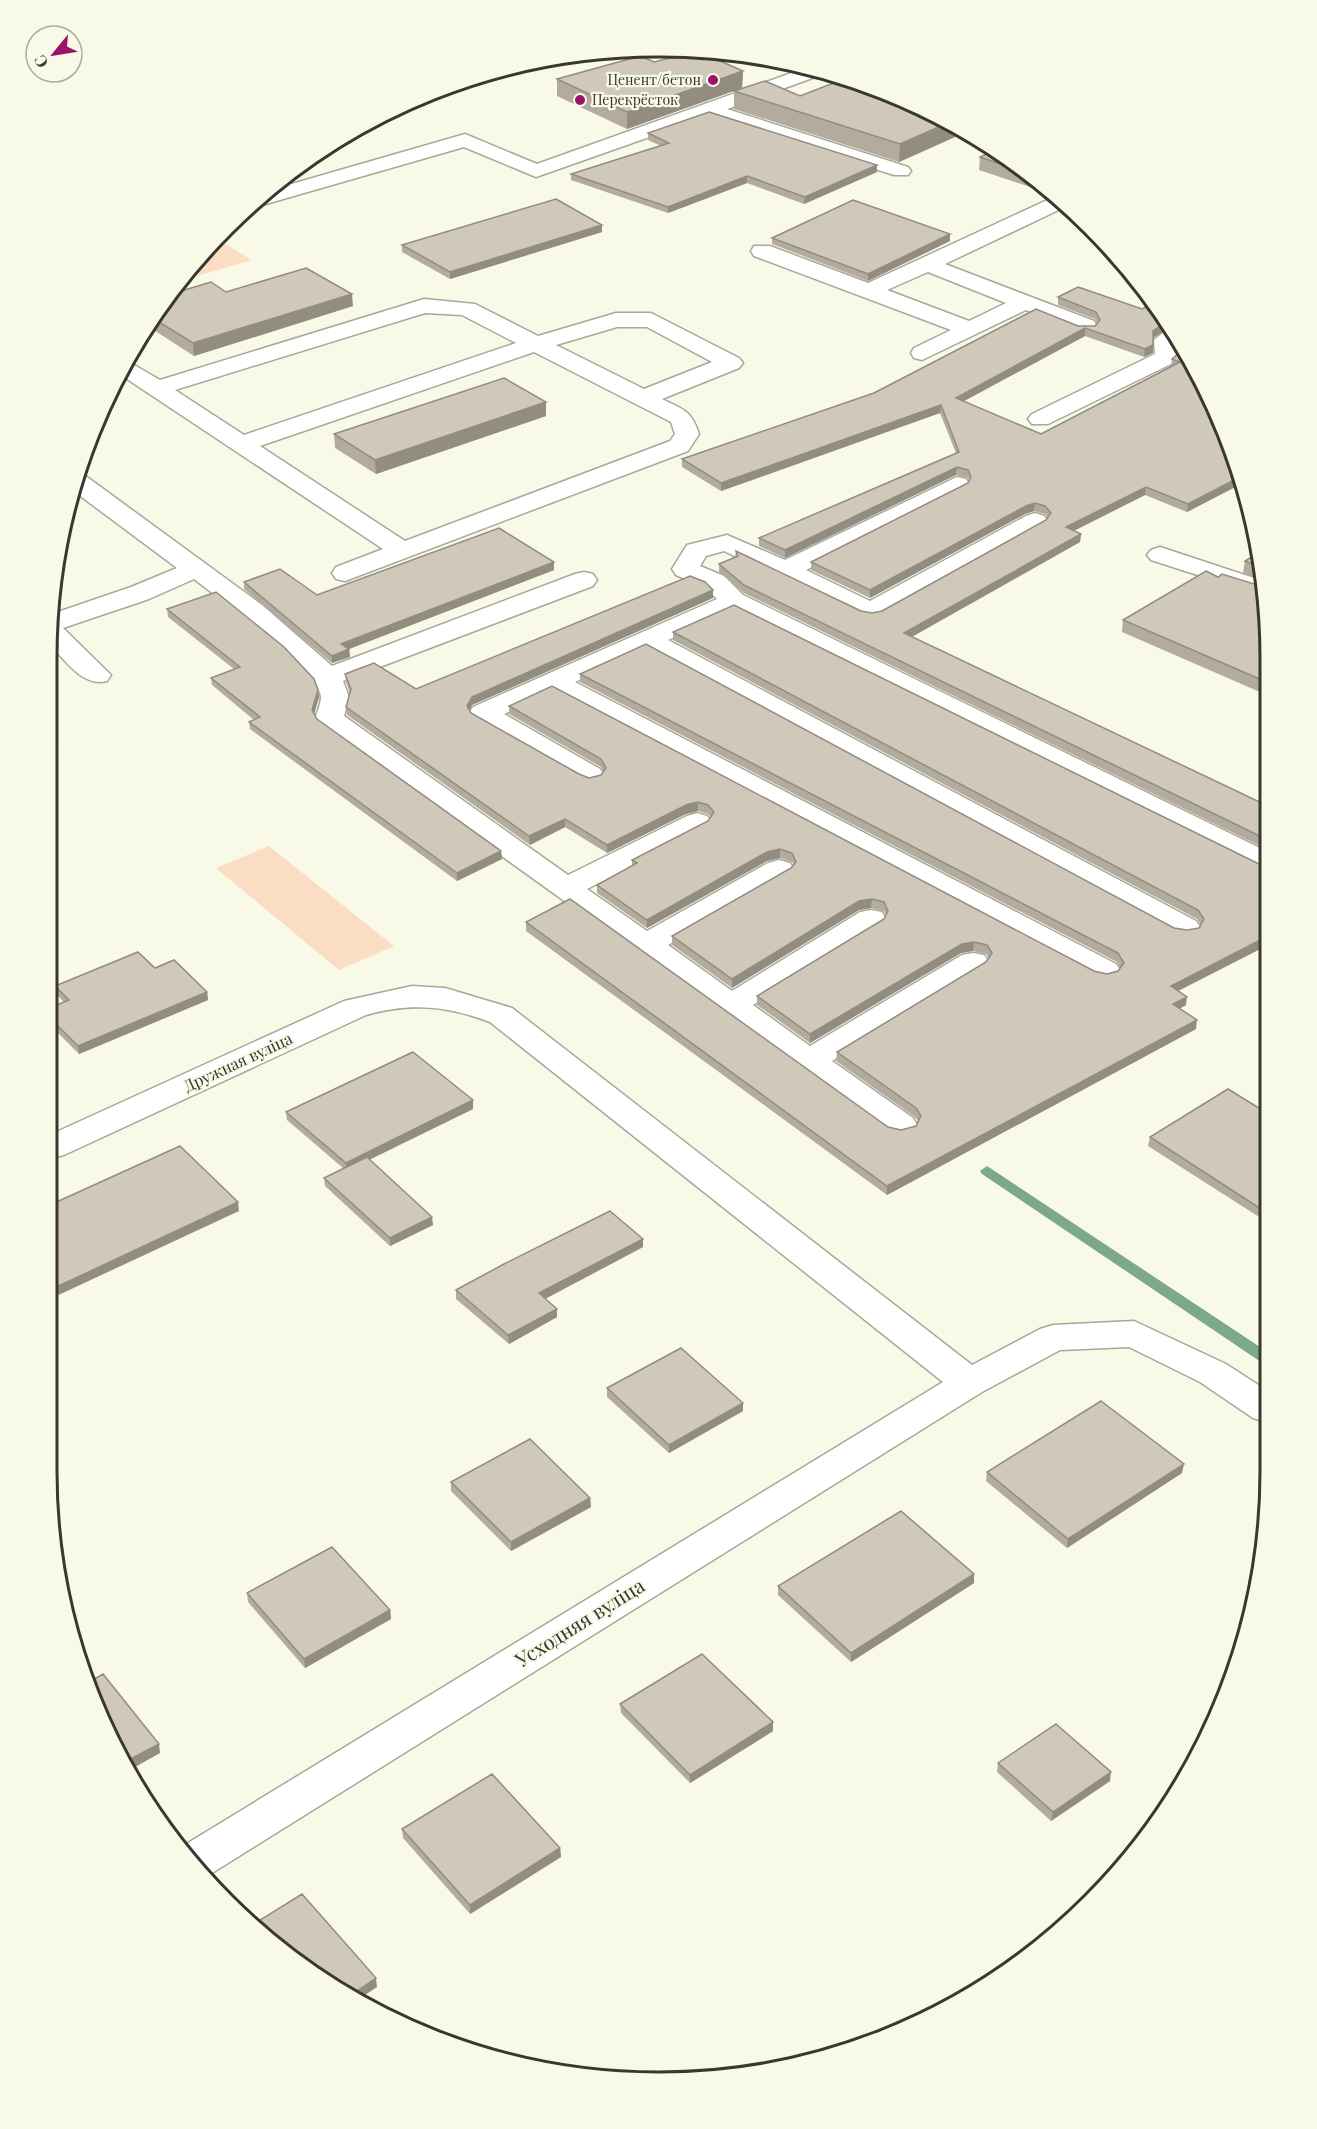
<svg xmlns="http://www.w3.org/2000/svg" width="1317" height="2129" font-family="'Playfair Display',serif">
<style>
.green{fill:#fbddc4}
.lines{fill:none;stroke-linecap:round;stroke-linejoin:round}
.stream{fill:#7ca88d;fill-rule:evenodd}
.minor-casing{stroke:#a7a998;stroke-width:3}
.minor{fill:#fff;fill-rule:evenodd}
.wall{fill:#b3ac9e}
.shaded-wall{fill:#928c81}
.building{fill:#d0c8b8;stroke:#928c81;stroke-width:1.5}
.poi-dot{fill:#991468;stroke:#f8f9e7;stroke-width:2}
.labels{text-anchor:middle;stroke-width:4.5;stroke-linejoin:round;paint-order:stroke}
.far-poi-label{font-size:14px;fill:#383831;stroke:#f8f9e7;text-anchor:end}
.street-label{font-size:16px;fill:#383831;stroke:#f8f9e7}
.near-street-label{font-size:20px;fill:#383831;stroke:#f8f9e7}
.rim{fill:none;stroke:#383831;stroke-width:3}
</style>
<rect width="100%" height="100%" fill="#f8f9e7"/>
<path class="green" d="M217 239 252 260 177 282Z
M269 846 394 946 339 970 216 868Z"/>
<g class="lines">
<path class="stream" d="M987 1166 1266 1351V1363L1261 1362 982 1174 980 1171Z"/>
<g class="minor-casing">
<path id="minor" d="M811 66 829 72 727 109 908 167 911 171 908 175H894L709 116 536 177 464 147 259 206 247 207 264 192 465 134 537 164Z
M1056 196 1067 206 945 264 1094 321 1097 326 1094 331H1078L1026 310 922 360 914 358 911 353 914 348 951 330 754 256 751 251 754 246H770L868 283ZM928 272 1006 303 969 321 887 290Z
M424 299 475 304 538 336 616 313H651L739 358 743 363 739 368 662 399C684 410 691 410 699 434L688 451 345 581 336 579 332 573 336 567 383 549 121 375 129 362 160 380ZM425 313 462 315 516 343 244 435 175 390ZM617 327H647L712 362 644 389 556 345ZM534 352 671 422 675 434 670 441 405 541 260 446Z
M1170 327 1180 340 1177 342 1178 357 1175 362 1048 424H1032L1028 419 1032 414 1155 354 1154 340Z
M79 475 87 477 262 605 332 666 575 574 584 572 593 574 597 580 593 586 343 681 349 697 344 716 568 875 687 816 697 813 707 816 712 822 707 828 587 889 647 931 768 863 779 860 790 863 794 869 790 875 668 945 732 991 860 912 871 910 882 912 886 919 882 926 753 1005 810 1046 962 955 973 953 984 955 989 962 984 969 832 1061 913 1118 918 1126 913 1134 901 1137 889 1134 319 725 315 719C317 713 321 703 321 697 320 671 217 597 194 579L149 599 63 628 111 675 107 681C83 687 67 662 52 647V614L131 587 177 568 75 492Z
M957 477 966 479 969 484 966 489 806 570 870 601 1026 516 1035 513 1044 516 1048 521 1044 526 880 617 871 619 862 617 724 551 706 556 700 566 724 576 743 595 1268 852V873L1257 870 734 611 668 640 1196 921 1201 928 1196 935 1185 937 1174 935 646 650 575 682 1116 964 1121 971 1116 978 1105 981 1094 978 552 692 504 714 600 769 604 775 600 781 590 784 580 781 473 719 469 713 473 707 717 599 706 588 676 575 672 569 687 545 727 535 785 560Z
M1160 547 1263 581 1266 597 1151 560 1147 555 1151 550Z
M412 986 445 988 512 1008 972 1365 1040 1329 1053 1325 1134 1321 1226 1364 1266 1390V1422L1253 1418 1200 1382 1129 1347 1060 1350 982 1392 204 1878 178 1849 943 1382 490 1022C447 1006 411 1002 366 1015L64 1155 52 1158V1134L344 1001Z"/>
</g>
<use href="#minor" class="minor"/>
</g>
<path class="wall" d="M654 62 743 71 742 88 627 129 557 96V79Z
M734 91 800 96 955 137 899 162 734 109Z
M648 133 877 165V172L804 204 747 183 668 213 571 180V174L661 146 648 140Z
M980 157 1031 173 1047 188 1042 191 979 170Z
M602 225V232L450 279 402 252V245Z
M772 238 950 241 868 281 772 244Z
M1078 287 1153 338V353L1144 357 1085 336 963 401 1041 434 1171 366 1172 359 1180 352V340L1189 353 1243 483 1187 512 1145 495 1074 531 1081 534 1080 542 912 637 1268 806V850L744 593 719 572V564L735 557 736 551 861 611 872 613 882 611 1046 520 1048 518 1045 514 1034 511 1025 514 870 598 811 570V562L968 483 969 481 968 478 956 475 785 558 759 546V538L956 453 940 413 721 491 682 467V459L1078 326H1095L1097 323 1095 319 1058 305V297Z
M226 292 353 306 194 356 149 327 168 295Z
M546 402V416L376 474 335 448 334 434Z
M1258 553 1263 581 1243 573 1245 561Z
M554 562V570L349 649 350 657 332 663 244 589V582L317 595Z
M1218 577 1269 618V696L1122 632 1123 620Z
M713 598 472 705 470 710 471 713 579 774 589 778 601 775 603 771 601 767 509 714V706L1094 971 1107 974 1118 971 1120 968 1117 962 580 682V674L1174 928 1187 930 1199 928 1201 925 1197 919 673 640V632L1257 863 1268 866V945L1178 991 1186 1005 1180 1008 1196 1029 887 1195 526 931V922L888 1127 901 1130 916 1126 918 1121 915 1117 836 1061 837 1052 986 962 989 958 986 954 973 951 961 953 810 1043 757 1005V996L884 919 886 915 884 911 871 908 859 910 732 988 672 945V936L791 868 794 865 792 862 780 858 767 861 647 928 597 893V885L632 866V860L708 821 711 817 708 814 698 811 686 814 607 853 565 827 530 845 347 715 346 707 350 693 346 682 345 674 416 689Z
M167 609 318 690 319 697 314 714 317 719 501 851 502 859 457 881 250 729 249 722 254 720 212 685 211 678 234 669 168 617Z
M155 968 207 992 208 1000 79 1054 52 1027V1007L64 1002 56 994 55 986Z
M473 1109 369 1160 433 1225 390 1246 325 1186 324 1178 343 1168 287 1120 286 1112Z
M1267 1113V1222L1148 1146 1150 1137Z
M643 1247 545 1299 557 1309V1317L509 1344 456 1299V1290Z
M607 1388 743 1403V1411L669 1453 607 1397Z
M987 1472 1182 1473 1067 1548 986 1481Z
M451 1482 590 1498 591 1507 511 1551 451 1491Z
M974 1583 851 1662 778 1595V1586Z
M247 1593 390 1610 391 1619 305 1668 248 1602Z
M620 1704 773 1731 690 1783 621 1713Z
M998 1763 1110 1781 1051 1821 997 1772Z
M402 1829 560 1848 561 1857 470 1914 403 1838Z"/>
<path class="shaded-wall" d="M743 71 742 88 627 129V112Z
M950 122 956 126 955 137 899 162 900 144Z
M877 165V172L804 204 805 197Z
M747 176V183L668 213V207Z
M1043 184 1047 188 1042 191Z
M602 225V232L450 279V272Z
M950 234V241L868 281V274Z
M352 294 353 306 194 356 193 343Z
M1167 322 1170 327 1153 338V331Z
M1085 328V336L955 406 956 398Z
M1153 345V353L1144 357 1145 349Z
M546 402V416L376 474 375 460Z
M941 405 940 413 721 491V483Z
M957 467 956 475 785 558V550Z
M1240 477 1243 483 1187 512 1188 504Z
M1146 487 1145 495 1065 535 1066 527Z
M1035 503 1034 511 1025 514 870 598V590L1026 506Z
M66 526H67L69 540 61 542Z
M1081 534 1080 542 904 641V633Z
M554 562V570L349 649 350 657 332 663V656L341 644Z
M713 590V598L472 705 467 714V706L472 697Z
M318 690 319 697 313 718 312 710Z
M698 802V811L686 814 607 853V845L686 805Z
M565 819V827L530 845 529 836Z
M780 849V858L767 861 647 928V920L767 852Z
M501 851 502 859 457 881V873Z
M872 899 871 908 859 910 732 988V979L859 901Z
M1268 936V945L1170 995 1171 986Z
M974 942 973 951 961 953 810 1043V1034L962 944Z
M207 992 208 1000 79 1054 78 1046Z
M1187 997 1186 1005 1172 1013 1173 1004Z
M1197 1020 1196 1029 887 1195V1186Z
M473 1100V1109L346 1171V1163Z
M238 1202 239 1211 52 1298V1289Z
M432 1217 433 1225 390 1246V1238Z
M643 1239V1247L539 1302V1293Z
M557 1309V1317L509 1344 508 1335Z
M743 1403V1411L669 1453V1445Z
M1184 1464 1182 1473 1067 1548 1068 1539Z
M590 1498 591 1507 511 1551V1542Z
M974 1574V1583L851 1662V1653Z
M390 1610 391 1619 305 1668 304 1659Z
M773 1722V1731L690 1783V1775Z
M159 1744 160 1753 128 1771 123 1763Z
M1111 1772 1110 1781 1051 1821 1053 1812Z
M560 1848 561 1857 470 1914V1905Z
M376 1978 377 1987 359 1999 351 1995Z"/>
<path class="building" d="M697 51 743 71 627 112 557 79 640 56 654 62Z
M765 81 800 96 836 82 934 112 950 122 900 144 734 91Z
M709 112 877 165 805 197 747 176 668 207 571 174 669 143 648 133Z
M994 150 1031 173 1033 175 980 157Z
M556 199 602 225 450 272 402 245Z
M853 200 950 234 868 274 772 238Z
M306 268 352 294 193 343 154 319 168 295 211 282 226 292Z
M1078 287 1142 309 1153 304 1167 322 1153 331V345L1145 349 1085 328 956 398 1041 434 1180 362 1172 359 1181 351 1180 341 1189 353 1240 477 1188 504 1146 487 1066 527 1081 534 904 633 1268 806V840L744 585 719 564 738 556 736 551 861 611 872 613 882 611 1046 520 1051 513 1045 506 1035 503 1026 506 870 590 811 562 968 483 971 477 968 470 957 467 785 550 759 538 959 452 941 405 721 483 682 459 874 393 1036 309 1078 326H1095L1100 320 1096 312 1058 297Z
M504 378 546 402 375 460 334 434Z
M499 528 554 562 341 644 349 649 332 656 244 582 280 569 317 595Z
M1258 553 1261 567 1245 561Z
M1206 571 1218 577 1222 574 1264 587 1269 618V683L1123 620Z
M690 576 705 582 713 590 472 697 467 706 471 713 579 774 589 778 601 775 606 768 601 759 509 706 552 686 1094 971 1107 974 1118 971 1124 963 1118 953 580 674 646 644 1174 928 1187 930 1199 928 1204 919 1198 910 673 632 734 605 1257 863 1268 866V936L1171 986 1187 997 1173 1004 1197 1020 887 1186 526 922 570 899 888 1127 901 1130 916 1126 921 1116 916 1108 837 1052 986 962 992 953 987 945 974 942 962 944 810 1034 757 996 884 919 888 911 884 902 872 899 859 901 732 979 672 936 791 868 796 862 792 853 780 849 767 852 647 920 597 885 637 863 632 860 708 821 714 812 708 805 698 802 686 805 607 845 565 819 529 836 346 707 351 689 345 674 374 663 416 689Z
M216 592 284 647 314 679 318 690 312 710 317 719 501 851 457 873 249 722 260 717 211 678 240 667 167 609Z
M138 952 155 968 174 960 207 992 78 1046 52 1020V1007L69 1000 55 986Z
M413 1052 473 1100 346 1163 286 1112Z
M1228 1089 1267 1113V1213L1150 1137Z
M180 1146 238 1202 52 1289V1204Z
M367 1157 432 1217 390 1238 324 1178Z
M610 1211 643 1239 539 1293 557 1309 508 1335 456 1290 504 1264Z
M681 1348 743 1403 669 1445 607 1388Z
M1101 1401 1184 1464 1068 1539 987 1472Z
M530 1439 590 1498 511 1542 451 1482Z
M901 1511 974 1574 851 1653 778 1586Z
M332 1547 390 1610 304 1659 247 1593Z
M702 1654 773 1722 690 1775 620 1704Z
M103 1674 159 1744 123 1763 110 1741 86 1684Z
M1056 1724 1111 1772 1053 1812 998 1763Z
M492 1774 560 1848 470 1905 402 1829Z
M302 1894 376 1978 351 1995 318 1979 252 1925Z"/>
<g class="poi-dot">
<circle cx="713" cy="80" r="6"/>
<circle cx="580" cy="100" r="6"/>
</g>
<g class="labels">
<g class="far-poi-label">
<text x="701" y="85">Ценент/бетон</text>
<text x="592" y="105" text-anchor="start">Перекрёсток</text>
</g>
<g class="street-label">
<text transform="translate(238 1062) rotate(-25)" y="6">Дружная вуліца</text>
</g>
<g class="near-street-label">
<text transform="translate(580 1623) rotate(-32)" y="7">Усходняя вуліца</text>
</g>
</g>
<path d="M0 0H1317V2129H0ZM658 57H659A601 601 0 0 1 1260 658V1471A601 601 0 0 1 659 2072H658A601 601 0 0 1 57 1471V658A601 601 0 0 1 658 57Z" fill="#f8f9e7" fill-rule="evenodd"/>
<path class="rim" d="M658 57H659A601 601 0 0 1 1260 658V1471A601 601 0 0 1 659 2072H658A601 601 0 0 1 57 1471V658A601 601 0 0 1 658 57Z"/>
<g transform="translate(54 54) rotate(240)"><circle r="28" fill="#f8f9e7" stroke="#abac9e" stroke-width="1.5"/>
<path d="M0-4.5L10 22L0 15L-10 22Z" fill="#991468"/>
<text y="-9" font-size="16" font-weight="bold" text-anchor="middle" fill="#383831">С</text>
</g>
</svg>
